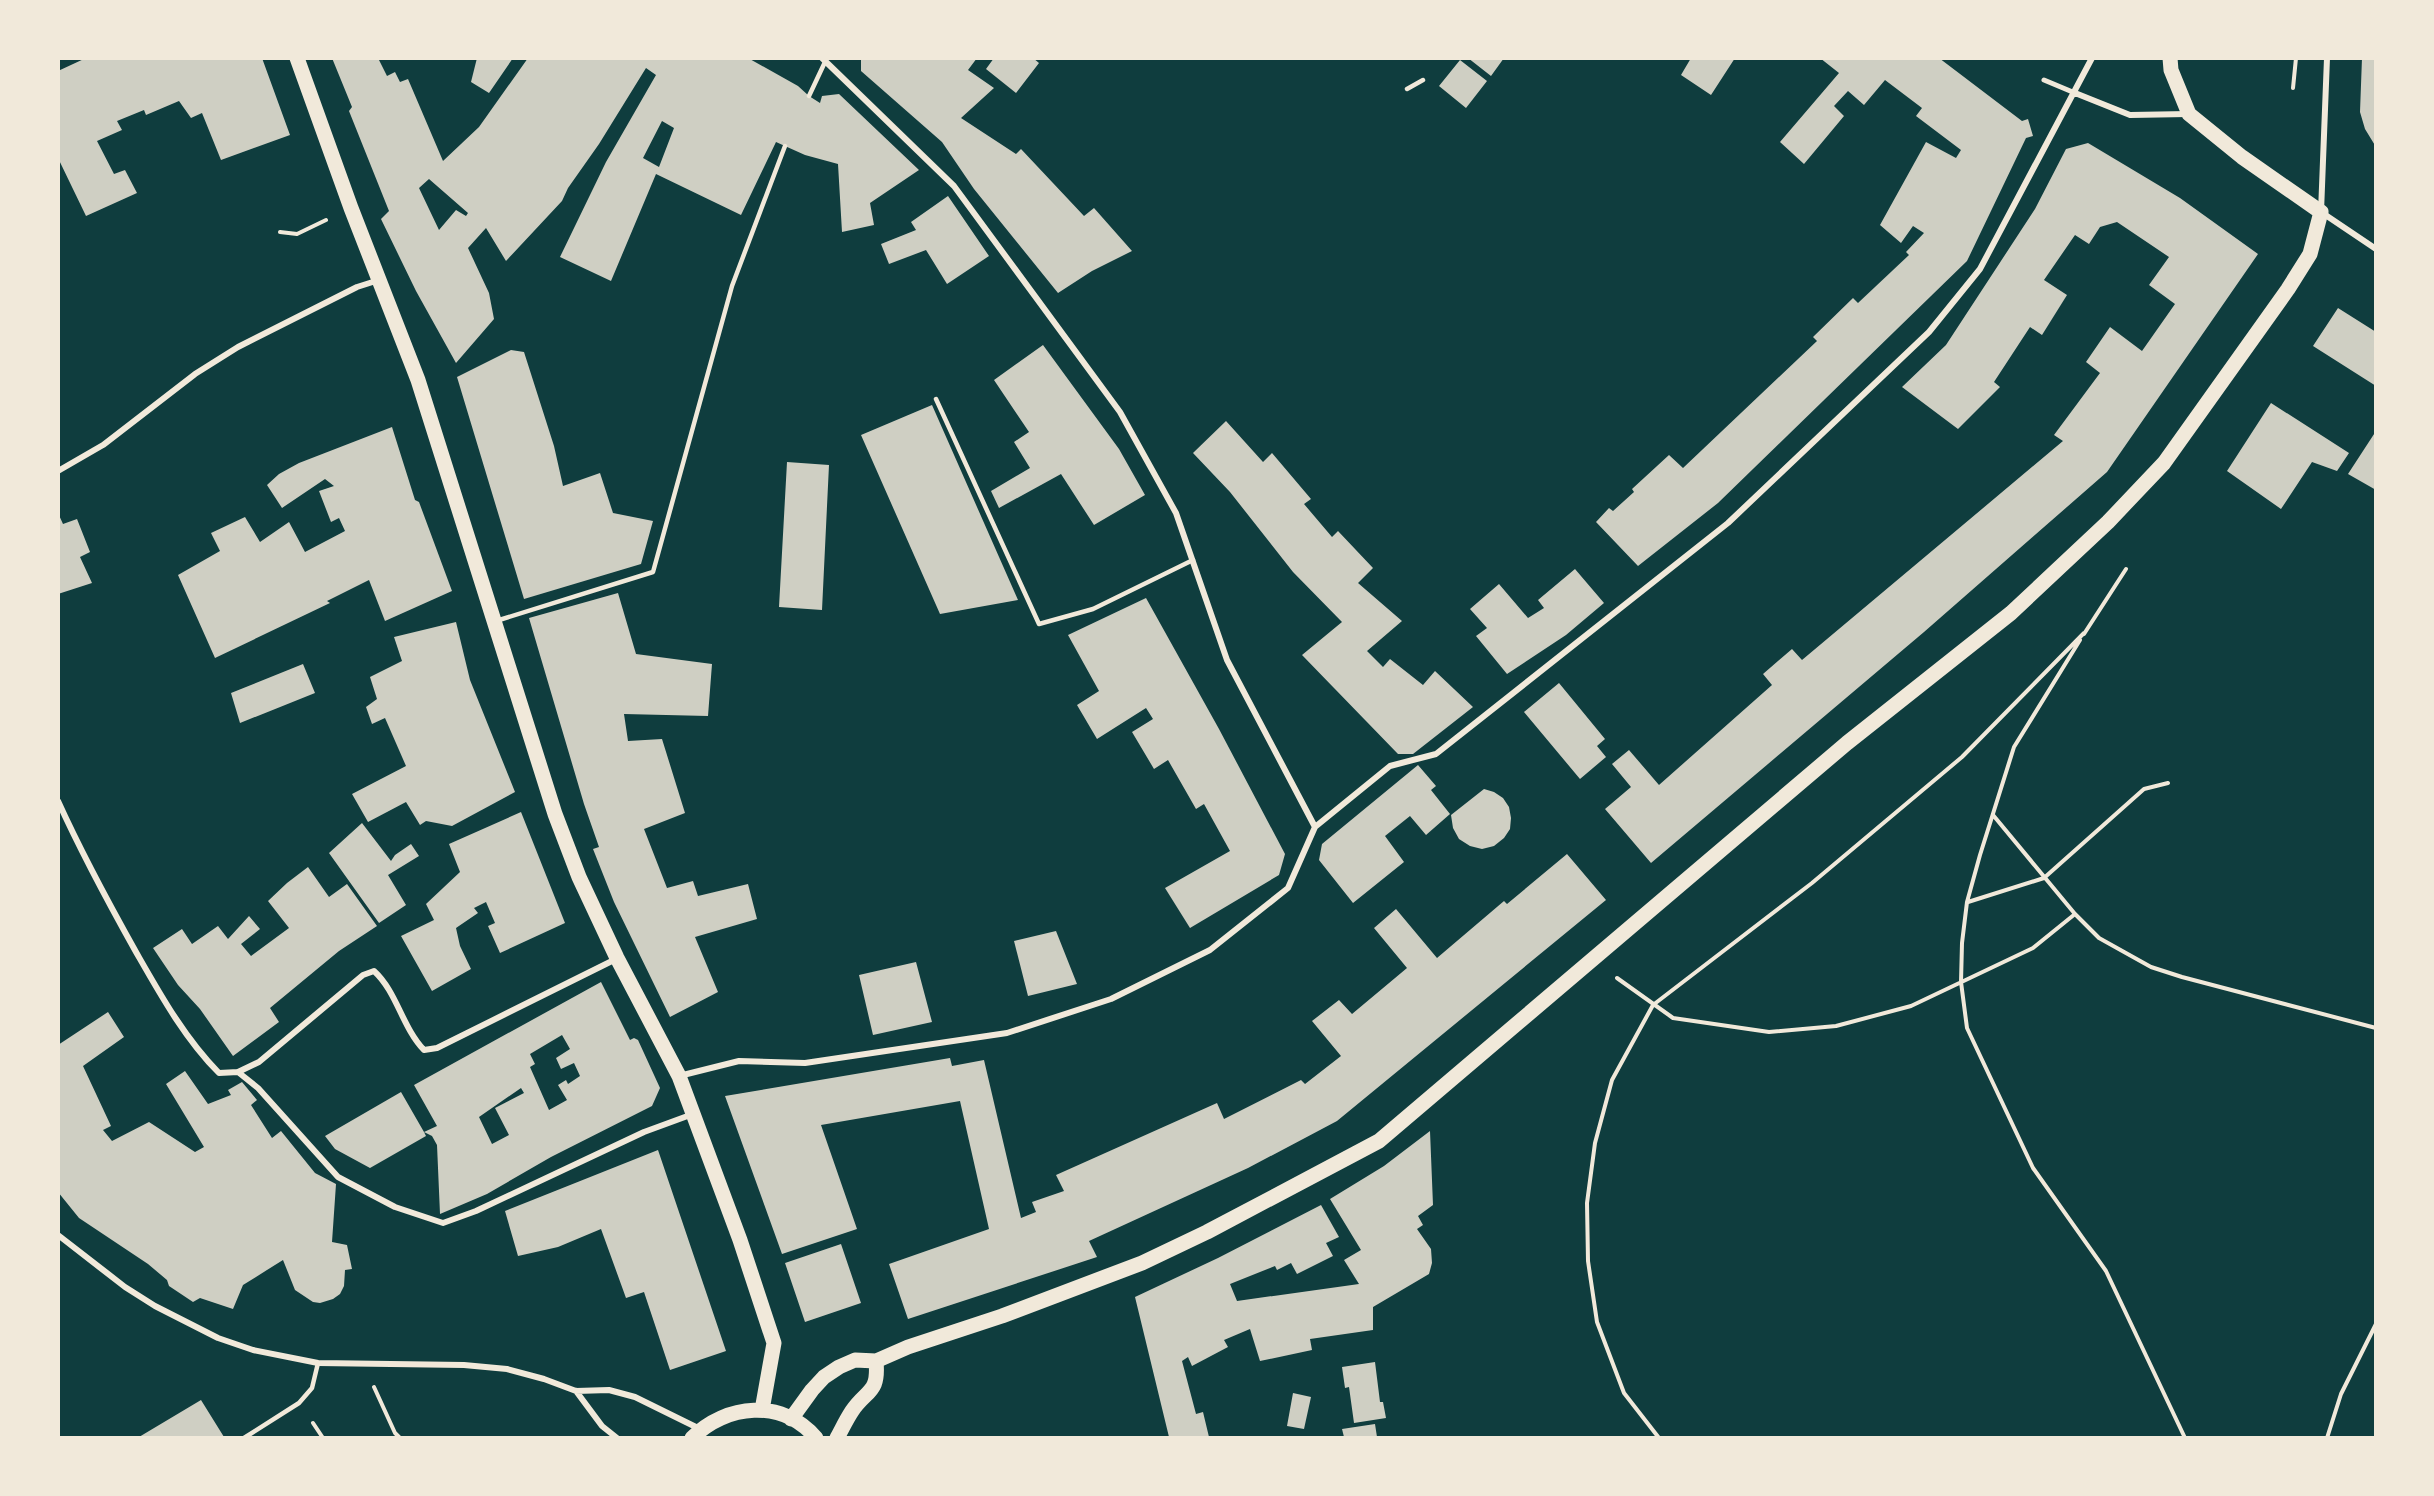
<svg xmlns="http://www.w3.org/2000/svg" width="2434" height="1496" font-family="Signika,sans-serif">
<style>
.building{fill:#cfcfc3;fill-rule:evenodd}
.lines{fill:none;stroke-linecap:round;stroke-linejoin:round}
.path{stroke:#f1e9da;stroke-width:4}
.service{stroke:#f1e9da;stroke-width:4.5}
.pedestrian{stroke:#f1e9da;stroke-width:5}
.minor{stroke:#f1e9da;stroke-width:6}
.primary{stroke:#f1e9da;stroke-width:15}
</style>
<rect width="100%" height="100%" fill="#0f3d3e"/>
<path class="building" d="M86 58H262L290 135 221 160 202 113 191 118 179 101 146 115 144 110 117 121 122 130 97 141 114 174 125 170 137 193 86 216 58 158V71Z
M332 58H378L387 76 395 72 400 82 408 79 443 161 479 127 528 58H748L798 86 809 96 820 103 822 96 839 94 919 170 870 203 874 225 842 232 838 164 805 155 776 142 741 215 656 174 611 281 560 257 606 162 656 75 646 68 599 144 568 188 562 201 506 261 486 228 468 248 489 293 494 319 456 363 416 291 381 219 389 211 349 111 352 107ZM662 121 674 128 659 167 643 158ZM429 179 468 213 466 216 456 210 439 230 419 188Z
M477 58H513L489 93 471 82Z
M861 58H977L968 70 994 88 961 118 1016 154 1021 149 1084 216 1094 208 1132 251 1092 271 1058 293 974 189 942 142 861 71Z
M994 58H1033L1039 63 1016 93 986 69Z
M1468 58H1504L1491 76Z
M1691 58H1735L1711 95 1681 75Z
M1820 58H1939L2022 121 2028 119 2033 136 2026 138 1967 261 1718 503 1638 566 1596 522 1609 508 1613 511 1634 492 1632 489 1669 455 1683 468 1817 341 1813 337 1853 298 1858 303 1909 255 1906 252 1924 233 1913 226 1901 243 1880 225 1926 142 1956 158 1961 150 1916 116 1922 108 1885 80 1864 105 1848 91 1834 106 1844 116 1804 164 1780 142 1839 73Z
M2362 58H2376V147L2365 129 2360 112Z
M1460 60 1487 81 1466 108 1439 86Z
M2088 143 2180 198 2258 254 2107 472 1924 632 1651 863 1605 809 1631 787 1612 764 1629 750 1659 785 1772 685 1763 674 1792 649 1802 660 2063 441 2054 435 2100 373 2086 362 2110 327 2142 351 2175 304 2149 285 2169 257 2117 222 2100 227 2089 244 2075 235 2044 280 2067 295 2042 335 2030 327 1994 382 2000 387 1958 429 1902 387 1946 345 2035 209 2066 149Z
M948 196 989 256 947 284 926 250 889 264 881 244 916 230 911 222Z
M2338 308 2376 332V386L2313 346Z
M1043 345 1119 449 1145 495 1094 525 1061 474 999 508 991 491 1030 468 1014 442 1029 432 994 380Z
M511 350 524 352 554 446 563 486 600 473 613 513 653 521 641 564 524 599 457 377Z
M2271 403 2349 453 2337 471 2312 462 2281 509 2227 471Z
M932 405 1018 600 940 614 861 435Z
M1226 421 1263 462 1272 453 1311 499 1304 504 1332 537 1338 531 1373 568 1358 583 1402 621 1367 651 1383 667 1390 659 1423 685 1435 671 1473 707 1413 754H1398L1302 655 1342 622 1293 572 1230 492 1193 453Z
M392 427 415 500 419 502 452 591 385 621 369 580 327 601 330 603 215 658 178 575 220 551 211 533 245 517 260 542 289 522 305 552 345 531 339 518 331 522 319 491 334 486 325 479 282 508 267 485 279 474 299 463Z
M2376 431V490L2348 474Z
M787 462 829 465 822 610 779 607Z
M58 513 63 524 77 519 90 552 80 557 92 583 58 594Z
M1575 569 1604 603 1566 635 1507 674 1476 636 1487 628 1470 609 1499 584 1528 618 1544 608 1538 600Z
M618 593 636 654 712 664 708 716 624 714 628 741 662 739 685 813 644 829 667 888 693 881 698 896 748 884 757 919 695 937 718 992 670 1017 614 902 593 849 599 847 584 804 529 618Z
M1146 598 1219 729 1285 854 1279 875 1190 928 1165 888 1230 851 1204 804 1196 809 1168 760 1154 769 1132 732 1153 719 1146 708 1097 739 1077 705 1099 691 1068 635Z
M456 622 470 680 515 792 452 826 426 821 420 825 406 802 368 822 352 794 406 766 385 718 372 724 366 707 377 699 370 677 402 661 394 637Z
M303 664 315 693 240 723 231 693Z
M1559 683 1605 739 1597 746 1606 757 1580 779 1524 712Z
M1418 765 1436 786 1431 790 1450 814 1426 835 1410 816 1385 836 1404 862 1353 903 1319 860 1322 844Z
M1484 789 1494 792 1503 798 1509 807 1511 818 1510 829 1504 838 1494 846 1482 849 1470 846 1459 839 1453 828 1451 815Z
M521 812 565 923 500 953 488 926 495 923 486 902 474 908 478 913 456 928 460 946 471 969 432 991 401 936 434 920 426 904 460 872 449 844Z
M362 823 391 861 395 855 411 844 419 856 388 875 406 905 379 923 329 853Z
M1567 854 1606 900 1337 1121 1248 1168 1089 1241 1097 1257 908 1319 889 1264 989 1229 960 1101 821 1125 857 1229 782 1254 725 1096 950 1058 952 1066 984 1060 1021 1218 1036 1212 1032 1202 1064 1191 1056 1175 1217 1103 1224 1119 1301 1080 1305 1084 1341 1056 1312 1021 1339 1000 1352 1014 1407 968 1374 928 1396 909 1437 958 1504 901 1507 904Z
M308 867 329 897 347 884 377 926 339 951 270 1008 279 1022 233 1056 200 1009 178 985 153 948 182 929 192 944 218 926 228 939 249 916 260 929 241 944 251 956 289 928 268 901 287 883Z
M1056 931 1077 984 1028 996 1014 941Z
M916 962 932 1022 873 1035 859 975Z
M601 982 630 1040 634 1038 638 1040 660 1088 652 1106 551 1157 487 1194 440 1214 437 1145 432 1136 424 1132 426 1136 370 1168 335 1149 325 1136 401 1092 424 1132 437 1126 414 1085ZM562 1035 570 1049 556 1058 561 1069 574 1063 580 1076 568 1084 566 1080 558 1085 567 1100 549 1110 530 1067 535 1064 530 1054ZM521 1088 524 1093 495 1108 509 1135 492 1144 479 1117Z
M108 1012 124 1037 83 1066 111 1126 103 1130 112 1141 149 1122 195 1152 204 1147 166 1084 185 1071 208 1104 231 1095 228 1090 242 1082 257 1100 251 1105 272 1138 281 1131 315 1173 336 1184 332 1242 347 1245 352 1269 345 1270 344 1286 340 1294 333 1299 320 1303 313 1302 295 1290 283 1260 243 1285 233 1309 200 1298 193 1302 169 1286 167 1280 148 1264 79 1218 58 1192V1045Z
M1430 1131 1433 1205 1418 1216 1423 1225 1417 1229 1431 1249 1432 1263 1429 1274 1373 1307V1330L1310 1339 1312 1350 1260 1361 1250 1329 1224 1340 1228 1347 1192 1366 1188 1357 1182 1361 1196 1414 1203 1412 1209 1437H1169L1135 1297 1218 1258 1321 1205 1339 1237 1326 1243 1333 1256 1297 1274 1291 1263 1277 1270 1275 1266 1230 1284 1237 1301 1359 1284 1344 1260 1361 1250 1330 1199 1384 1166Z
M658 1150 726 1351 670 1370 644 1292 626 1298 601 1229 558 1247 518 1256 505 1211Z
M841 1244 861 1303 805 1322 785 1263Z
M1375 1362 1380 1402H1383L1386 1418 1354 1423 1349 1387 1345 1388 1342 1367Z
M1293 1393 1311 1397 1304 1429 1287 1426Z
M201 1400 224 1437H139Z
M1375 1424 1377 1437H1344L1342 1429Z"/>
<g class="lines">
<path class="path" d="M2293 88 2296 58
M280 232 297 234 326 220
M2084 634 2126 569
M2080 640 2014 747 1980 855 1967 902 1962 943 1961 982 1967 1028 2033 1168 2106 1271 2185 1438
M1993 815 2075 914 2099 938 2151 967 2182 977 2376 1028
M1968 902 2044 878 2144 789 2168 783
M1617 978 1673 1018 1769 1032 1836 1026 1911 1006 2033 948 2075 914
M374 1387 395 1433 400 1438
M313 1423 323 1438
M1659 1438 1624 1393 1597 1322 1588 1261 1587 1203 1595 1143 1612 1080 1653 1005 1812 883 1962 757 2084 633
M2327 1438 2341 1394 2376 1324"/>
<path class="service" d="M1407 89 1423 80
M809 96 825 62
M936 399 1039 624 1093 609 1193 560
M496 621 653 572 732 286 785 146
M244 1438 299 1403 312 1388 318 1363"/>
<path class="pedestrian" d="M2044 80 2075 93"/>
<path class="minor" d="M822 58 954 186 1120 412 1176 513 1227 660 1315 827
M2327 58 2321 212 2376 249
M2075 93 2130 115 2188 114
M58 471 103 445 195 374 238 347 357 287 379 280
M58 801C82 854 108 902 136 952 160 994 185 1039 219 1073L238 1072 259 1062 363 975 374 971C397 992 402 1027 424 1050L437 1048 616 959
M238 1072 258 1088 338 1177 395 1207 443 1223 476 1211 644 1132 693 1114
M679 1076 739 1061 805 1063 1007 1033 1111 999 1210 950 1288 888 1315 827 1390 766 1436 754 1728 523 1929 332 1980 269 2092 58
M58 1235 125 1287 155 1306 218 1338 253 1350 318 1363 464 1365 507 1369 544 1379 576 1391 609 1390 635 1397 700 1429
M576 1391 602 1426 617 1438"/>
<path class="primary" d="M297 58 351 208 418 380 555 814 579 877 617 958 679 1076 740 1240 774 1343 762 1410
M791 1419 812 1390 824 1377 839 1367 855 1360 876 1361 908 1347 1002 1316 1142 1263 1207 1232 1379 1141 1847 743 2011 613 2108 522 2164 463 2288 289 2310 254 2321 212 2242 157 2189 114 2171 70 2170 58
M692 1438C726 1404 782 1398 816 1438
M837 1438C842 1429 846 1420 852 1411 867 1389 879 1394 876 1361"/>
</g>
<rect width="2434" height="1496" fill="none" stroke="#f1e9da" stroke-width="120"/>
</svg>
